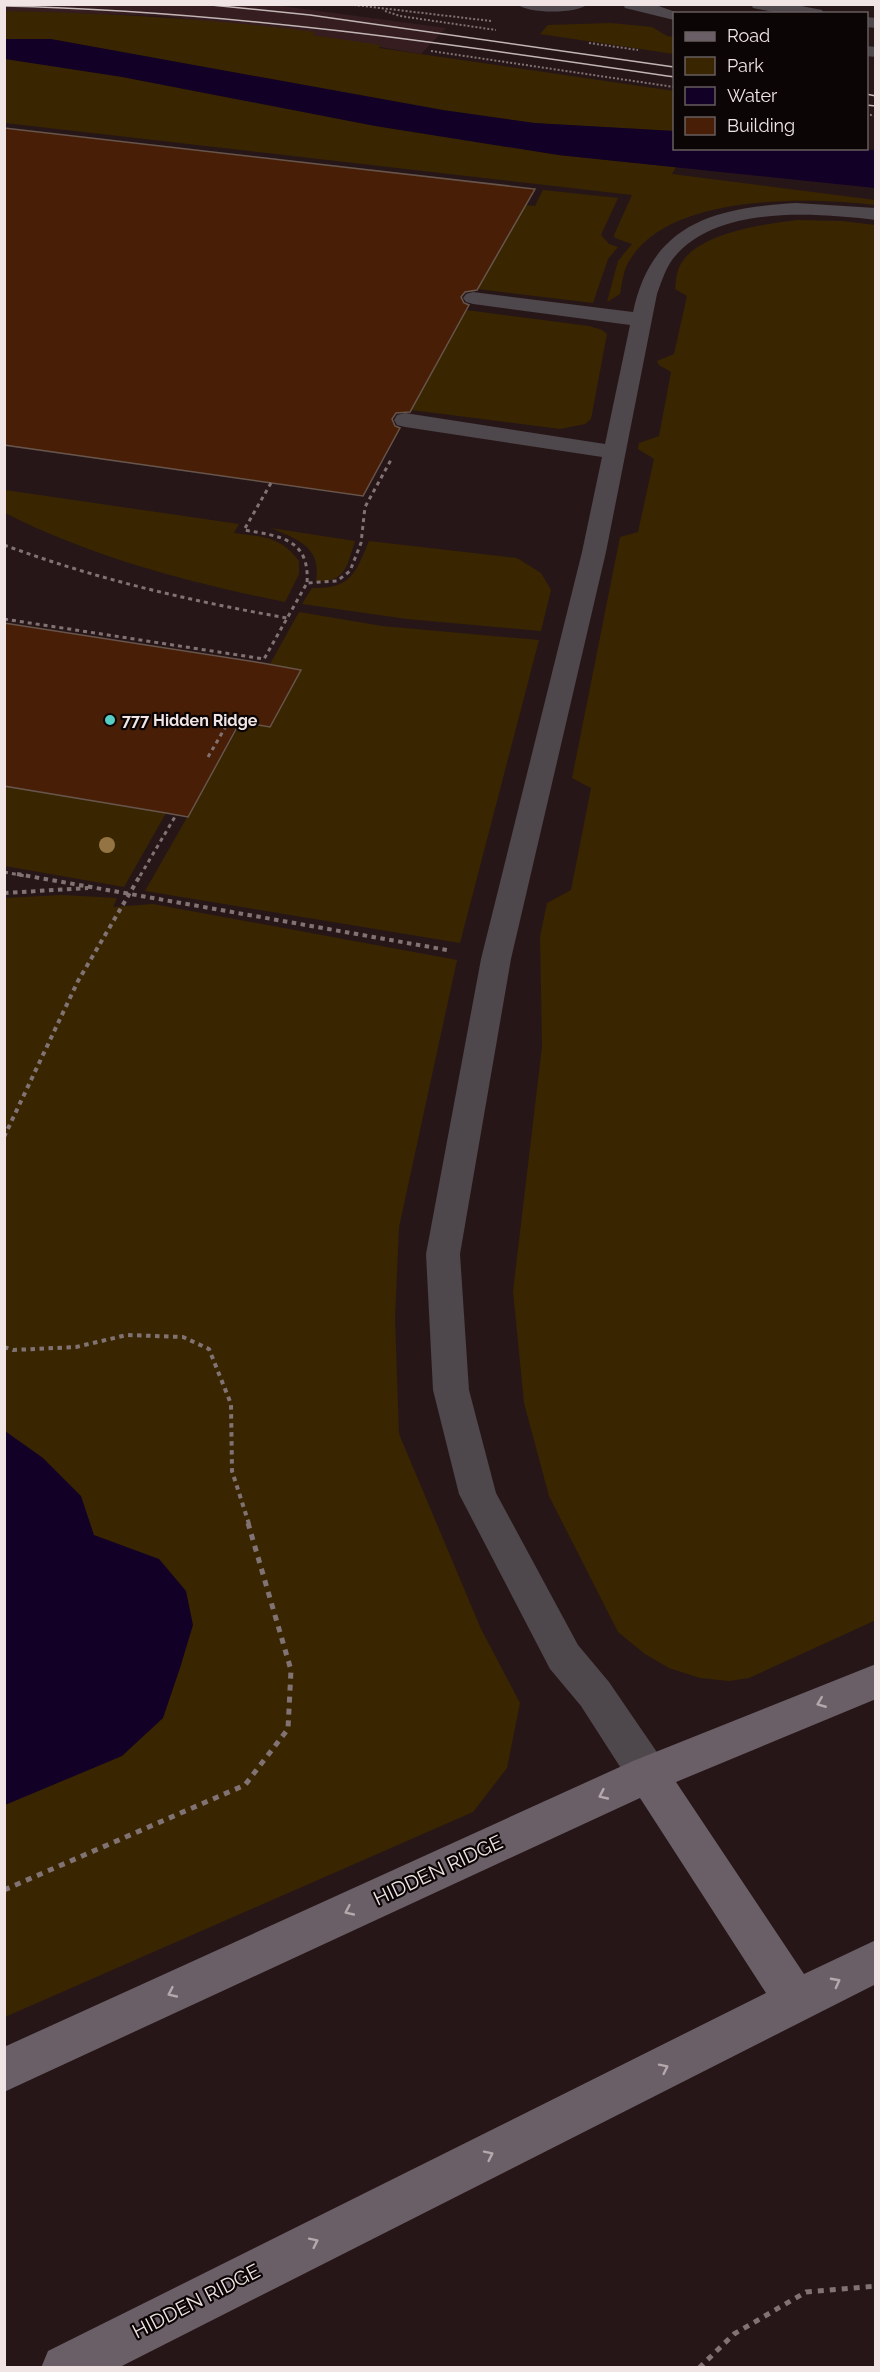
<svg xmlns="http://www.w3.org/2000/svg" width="880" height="2372" font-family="Raleway,sans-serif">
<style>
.built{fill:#351d20}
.green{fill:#392600}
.water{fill:#120026}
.building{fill:#481f06;stroke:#67554c;stroke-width:1.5}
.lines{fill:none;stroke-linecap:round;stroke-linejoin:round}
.path-far3{stroke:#817273;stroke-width:2;stroke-dasharray:2 2;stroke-linecap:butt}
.path-far2{stroke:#817273;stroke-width:3;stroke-dasharray:4 4;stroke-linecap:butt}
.path-far1{stroke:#817273;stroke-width:4;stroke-dasharray:4.5 4.5;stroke-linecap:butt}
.path{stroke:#817273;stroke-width:5;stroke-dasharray:6 6;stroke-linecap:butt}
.service{fill:#4e474c;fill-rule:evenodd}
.tertiary{fill:#4e474c;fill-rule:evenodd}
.secondary{fill:#6b5f67;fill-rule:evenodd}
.tram{stroke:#c2b5b5;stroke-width:1.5}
.tree{fill:#947443}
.oneway{stroke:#b4a8ac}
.poi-dot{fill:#56cec4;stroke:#0b0505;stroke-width:2}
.labels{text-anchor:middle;stroke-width:4.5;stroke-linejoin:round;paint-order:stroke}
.poi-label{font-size:16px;font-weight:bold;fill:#f0e4e4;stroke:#0b0505;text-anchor:start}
.near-street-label{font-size:20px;fill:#f0e4e4;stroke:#0b0505}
</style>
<rect width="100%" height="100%" fill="#271618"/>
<path class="built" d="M5 4H267L446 28 421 54 311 35 162 16 5 11Z"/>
<path class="green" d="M5 11C109 13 212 19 315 32L312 35 381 45 379 48 674 91V131L534 123 501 119 559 155 676 167 672 174 875 200V205C808 197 666 193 628 263 623 272 622 284 620 294L607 302 618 261 632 244 615 238 614 235 632 195 5 123Z
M611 23 652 27 667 36 674 37V54L540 34 548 25Z
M543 190 618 198 601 235 609 244 618 247 608 259 593 303 478 289 525 205 535 206Z
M797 220 842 221 875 225 876 1620 749 1678 729 1681 700 1678 669 1668 645 1654 618 1632 549 1496 524 1403 513 1291 542 1047 540 937 547 903 571 890 591 788 572 778 620 537 638 532 654 459 638 449 639 443 659 436 671 372 659 365 657 361 674 354 687 296 675 289C676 283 676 276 678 270 691 233 765 224 797 220Z
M466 310 589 326 602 330 607 334 591 419 585 424 560 429 411 410Z
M5 490 239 524 234 533C263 537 280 536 299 561V574L285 602C190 583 92 557 5 513Z
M271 528 355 541C347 565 346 583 316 581 322 547 297 539 271 528Z
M369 541 517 558 541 573 551 590 541 631 407 619 302 604 312 588C351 589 355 574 369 541Z
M299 612 382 626 539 640 460 943 145 891 241 723 270 727 301 670 270 664Z
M4 786 166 813 124 887 5 866Z
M62 895 117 898 113 907 153 904 457 960 399 1227 395 1318 399 1434 481 1629 520 1703 507 1768 473 1812 5 2017V898Z"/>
<path class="water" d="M4 39H51L443 110 534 123 674 131V148L875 150V188L558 155 375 126 122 77 5 59Z
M5 1431 43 1458 81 1496 94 1535 159 1559 186 1591 193 1625 180 1668 163 1718 122 1756 5 1805Z"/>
<path class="building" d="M4 128 535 189 477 290 465 292 461 297 464 303 469 305 410 412 396 413 392 419 395 426 400 428 363 496 4 445Z
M4 623 262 663 301 670 270 727 240 722 188 817 166 813 4 786Z"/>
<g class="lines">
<path class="path-far3" d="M346 4 491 21
M385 11 400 16 496 30
M589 43 638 50
M431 51 674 87
M866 114 876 116"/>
<path class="path-far2" d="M271 483 244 530C280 536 310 539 307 583
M4 545C96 579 190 601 287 618
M4 619 264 659 307 583 337 581 350 571 361 543 365 507 392 458
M208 757 229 721
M4 872 25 876
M140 876 176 815"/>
<path class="path-far1" d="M17 874 447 950
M4 893 88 888
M4 1137 78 981 141 874
M4 1347 13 1350 76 1347 127 1335 183 1337 209 1349 231 1404 232 1471 249 1524"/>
<path class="path" d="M4 1890 245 1785 288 1729 291 1670 248 1523
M699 2368 734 2334 806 2292 876 2286"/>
<path class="service" d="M517 4H588C578 14 527 14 517 4Z
M796 203 876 208V220C815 213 714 204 672 260 665 270 661 283 657 294L606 552 511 959 460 1254 469 1390 496 1493 578 1645 609 1682 663 1761 669 1774 663 1787 648 1793 633 1787 581 1706 550 1669 459 1494 433 1390 426 1254 481 959 582 552 602 457 405 427 397 425 394 420 397 415 405 413 605 444 630 325 473 304 466 302 463 298 466 294 473 292 633 312C652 223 714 208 796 203Z"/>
<path class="tertiary" d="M623 4H653L681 14H674V20L625 8Z
M751 4H791L822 10 824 14H784L753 8Z
M866 17 876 18V28L866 27Z
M866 46 876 47V57L866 56Z"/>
<path class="secondary" d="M876 1664V1699L676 1782 804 1974 876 1940V1984L118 2368H41L48 2351 766 1993 640 1798 4 2092V2047L633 1761Z"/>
<path class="tram" d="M201 4 310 15 674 67
M4 6C230 11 451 44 674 77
M866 94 876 96
M866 105 876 106"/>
</g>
<circle class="tree" cx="107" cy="845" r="8"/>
<defs><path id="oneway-chevron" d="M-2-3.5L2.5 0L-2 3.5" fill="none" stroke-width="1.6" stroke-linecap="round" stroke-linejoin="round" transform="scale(1.5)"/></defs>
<g class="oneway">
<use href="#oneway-chevron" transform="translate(821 1703) rotate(158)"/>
<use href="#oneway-chevron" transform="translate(603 1795) rotate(155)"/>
<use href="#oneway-chevron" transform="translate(349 1911) rotate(155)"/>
<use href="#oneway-chevron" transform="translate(836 1982) rotate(-28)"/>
<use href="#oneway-chevron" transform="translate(172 1993) rotate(155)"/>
<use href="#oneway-chevron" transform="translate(664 2068) rotate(-26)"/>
<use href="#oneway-chevron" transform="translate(489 2155) rotate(-26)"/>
<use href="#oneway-chevron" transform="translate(314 2242) rotate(-26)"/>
</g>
<circle class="poi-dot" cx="110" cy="720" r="6"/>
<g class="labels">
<g class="poi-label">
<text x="122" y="726">777 Hidden Ridge</text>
</g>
<g class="near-street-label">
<text transform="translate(438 1870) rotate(-25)" y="7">HIDDEN RIDGE</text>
<text transform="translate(196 2301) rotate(-27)" y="7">HIDDEN RIDGE</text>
</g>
</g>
<rect width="880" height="2372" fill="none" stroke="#f0e4e4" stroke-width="12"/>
<rect x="673" y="12" width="195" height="138" fill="#0b0505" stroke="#675e5e" stroke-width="1.5"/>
<rect x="685" y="32" width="30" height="9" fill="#6b5f67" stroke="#675e5e" stroke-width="1.5"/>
<text x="727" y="42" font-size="18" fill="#f0e4e4">Road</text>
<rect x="685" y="57" width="30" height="18" fill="#392600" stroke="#675e5e" stroke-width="1.5"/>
<text x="727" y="72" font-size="18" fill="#f0e4e4">Park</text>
<rect x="685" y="87" width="30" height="18" fill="#120026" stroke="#675e5e" stroke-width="1.5"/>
<text x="727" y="102" font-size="18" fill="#f0e4e4">Water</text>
<rect x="685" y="117" width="30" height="18" fill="#481f06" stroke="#675e5e" stroke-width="1.5"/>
<text x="727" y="132" font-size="18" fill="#f0e4e4">Building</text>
</svg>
